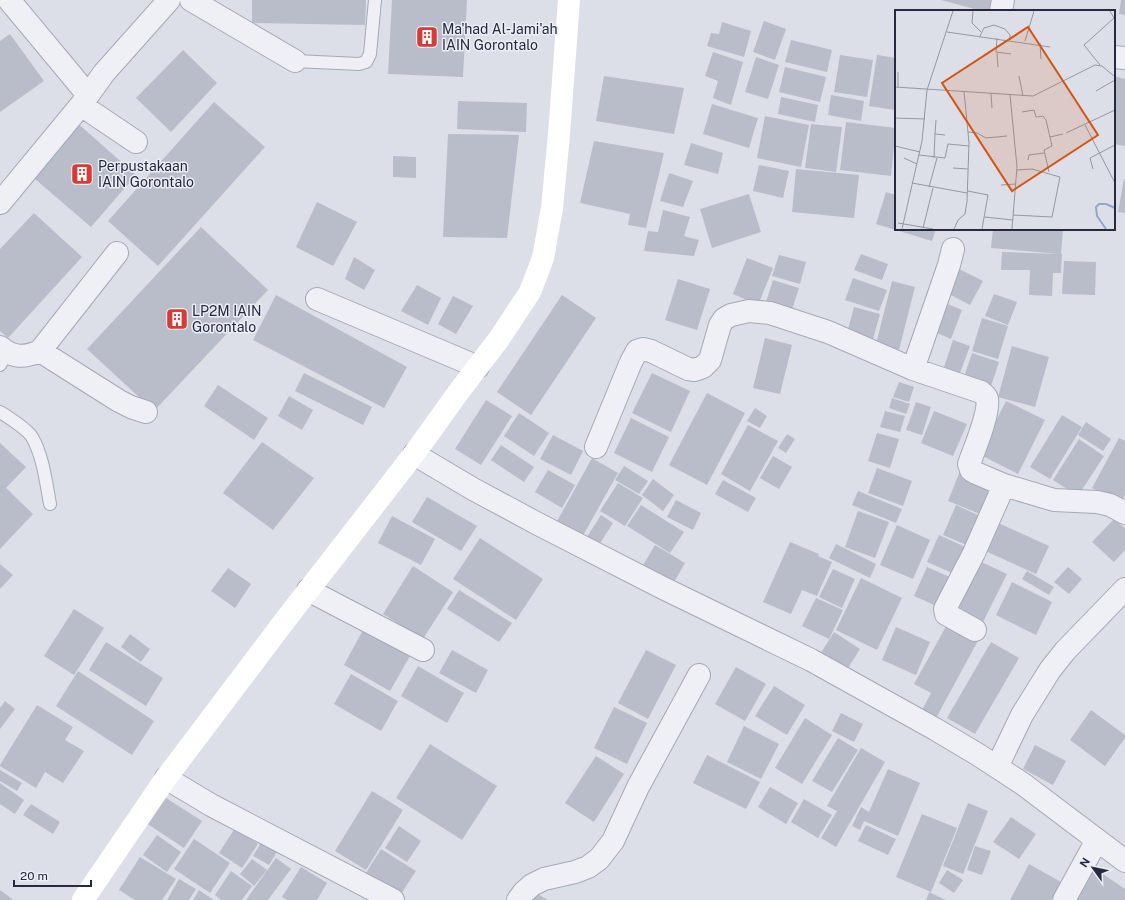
<svg xmlns="http://www.w3.org/2000/svg" width="1125" height="900" font-family="'Public Sans',sans-serif">
<style>
.building{fill:#b9bdca}
.lines{fill:none;stroke-linecap:round;stroke-linejoin:round}
.lane-casing{stroke:#a5a9b5;stroke-width:14}
.street-casing{stroke:#a5a9b5;stroke-width:24}
.lane{stroke:#eff0f6;stroke-width:12}
.street{stroke:#eff0f6;stroke-width:22}
.secondary{stroke:#fff;stroke-width:22}
.labels{text-anchor:middle;stroke-width:3;stroke-linejoin:round;paint-order:stroke}
.poi-label{font-size:14px;fill:#252a3f;stroke:#eceef5;text-anchor:start}
.inset-river{fill:none;stroke:#94a5ca;stroke-width:2}
.inset-road{fill:none;stroke:#9397a4;stroke-width:1}
.view{fill:#d45411;fill-opacity:0.15;stroke:#d45411;stroke-width:2}
.inset-edge{fill:none;stroke:#252a3f;stroke-width:2}
</style>
<rect width="100%" height="100%" fill="#dcdfe7"/>
<path class="building" d="M252 0H366L365 25 252 23Z
M392 0H467L463 77 388 74Z
M941 0H993L990 11H982Z
M1121 0H1125V15L1119 14Z
M764 21 786 29 775 60 753 52Z
M722 22 751 31 744 57 707 46 711 33 719 34Z
M10 34 44 81 0 112V41Z
M791 40 832 50 827 72 785 62Z
M183 50 217 83 171 132 136 98Z
M713 52 743 62 731 105 713 98 718 81 705 76Z
M840 55 873 60 867 97 834 92Z
M877 55 896 58V100L895 110 869 106Z
M756 57 779 65 768 99 745 92Z
M785 67 826 77 820 102 779 92Z
M604 76 684 88 674 134 596 121Z
M1114 76 1125 79V146L1114 144Z
M831 95 864 101 861 121 828 115Z
M781 97 818 105 815 122 778 114Z
M458 101 527 103 526 132 457 129Z
M214 102 265 147 158 266 108 221Z
M712 104 758 118 749 148 703 134Z
M765 116 809 125 801 167 757 158Z
M74 120 136 175 91 227 28 173Z
M846 122 896 128 891 176 840 170Z
M811 124 842 127 836 172 805 168Z
M448 134 519 135 507 238 443 237Z
M594 141 664 153 646 228 628 225 630 214 580 203Z
M691 143 723 153 718 174 684 165Z
M393 156 416 157V178L393 177Z
M759 165 789 171 783 198 753 191Z
M796 169 859 175 854 218 792 212Z
M669 173 693 181 683 207 660 201Z
M1124 179H1125V213L1118 212Z
M886 192 896 195V229H936L932 241 876 224Z
M749 194 761 232 712 248 700 209Z
M317 202 357 222 333 266 296 247Z
M663 210 690 217 684 236 699 240 694 256 644 251 648 231 658 232Z
M34 213 82 257 8 338 0 331V249Z
M201 227 268 290 154 411 87 349Z
M993 229H1063L1061 254 991 248Z
M1002 252 1062 254 1061 273H1053L1052 296 1029 295 1030 270H1001Z
M861 254 888 264 882 280 854 270Z
M779 255 806 262 800 284 772 276Z
M354 257 375 270 364 290 345 279Z
M747 258 773 268 758 305 733 294Z
M1064 261 1096 262 1095 295 1062 294Z
M955 267 983 281 970 305 943 291Z
M853 278 887 290 879 311 845 300Z
M678 279 710 289 697 330 665 320Z
M773 280 799 288 792 310 766 302Z
M892 281 915 287 899 350 876 344Z
M417 285 441 298 428 325 401 311Z
M994 294 1017 302 1008 325 985 316Z
M276 295 407 367 384 408 253 340Z
M562 295 596 318 531 415 497 392Z
M453 296 473 306 456 334 438 324Z
M940 301 962 310 951 339 928 329Z
M854 307 880 314 873 339 847 333Z
M982 318 1008 326 998 359 972 351Z
M765 338 792 345 780 394 753 388Z
M953 340 970 346 960 373 944 367Z
M1012 346 1049 357 1035 407 998 397Z
M972 353 999 362 989 392 962 383Z
M304 373 372 407 363 425 295 391Z
M652 373 690 391 671 432 632 413Z
M899 382 914 387 909 402 893 397Z
M218 385 268 418 254 440 204 406Z
M707 393 745 413 707 485 669 465Z
M289 396 313 410 302 430 278 416Z
M892 398 910 404 906 414 889 408Z
M486 400 512 416 481 465 455 449Z
M1006 401 1045 420 1018 474 979 454Z
M916 402 931 407 922 435 906 430Z
M755 408 767 416 760 428 747 421Z
M885 411 905 416 900 432 880 427Z
M934 411 967 424 953 456 921 443Z
M519 413 549 433 534 456 504 436Z
M1062 415 1082 427 1050 479 1030 467Z
M631 418 669 437 652 472 614 453Z
M1086 422 1111 439 1103 451 1078 435Z
M748 425 778 441 750 491 721 474Z
M877 433 899 439 890 468 868 461Z
M787 434 795 439 786 453 778 448Z
M553 435 583 451 571 475 540 459Z
M1119 438 1125 441V495L1121 503 1092 488Z
M1079 439 1104 456 1078 496 1053 480Z
M262 442 314 478 273 530 223 493Z
M0 443 26 467 6 488 33 514 0 549Z
M501 445 534 467 524 482 491 460Z
M773 456 792 467 779 489 760 478Z
M592 458 618 473 581 539 555 525Z
M624 466 648 481 639 494 615 480Z
M877 468 912 481 903 506 868 493Z
M548 470 575 485 562 508 535 492Z
M960 471 992 484 980 514 948 501Z
M653 479 674 495 663 511 642 495Z
M723 480 756 498 748 512 715 494Z
M618 483 643 498 625 526 600 511Z
M858 491 902 509 896 523 852 505Z
M427 497 477 526 461 551 412 522Z
M676 500 701 513 693 530 667 517Z
M641 505 684 532 670 553 627 526Z
M956 505 982 517 969 546 943 535Z
M858 511 889 522 875 558 845 547Z
M601 515 613 523 597 548 585 540Z
M392 516 435 539 421 565 378 543Z
M1114 519 1125 528V550L1114 562 1092 542Z
M994 521 1049 546 1036 574 981 549Z
M897 525 930 540 913 579 880 565Z
M939 535 972 550 959 576 927 562Z
M480 538 543 579 516 620 453 579Z
M790 542 819 554 818 556 832 562 817 596 802 590 791 614 763 602Z
M836 544 876 564 870 578 829 558Z
M655 545 685 563 672 586 642 567Z
M975 559 1007 574 982 624 950 608Z
M0 564 13 575 0 589Z
M413 566 453 592 423 639 383 614Z
M927 567 954 579 941 608 914 596Z
M1068 567 1082 579 1069 594 1054 582Z
M228 568 251 584 235 608 211 591Z
M833 569 855 579 842 608 819 597Z
M1027 571 1054 587 1049 595 1022 579Z
M861 578 902 598 877 650 836 630Z
M1012 582 1052 602 1036 635 996 615Z
M459 590 512 623 499 642 447 609Z
M816 598 843 610 829 639 802 626Z
M74 609 104 628 74 675 44 656Z
M949 621 980 637 936 718 922 710 931 693 914 684Z
M896 627 930 642 916 675 882 660Z
M363 630 410 656 390 691 344 665Z
M834 632 860 649 845 673 819 656Z
M130 634 150 649 141 662 121 647Z
M106 642 163 678 146 706 89 670Z
M991 642 1019 658 975 734 947 718Z
M452 650 488 670 476 693 439 673Z
M646 650 676 665 648 719 618 703Z
M418 666 464 693 447 723 401 696Z
M736 667 766 684 745 721 715 704Z
M78 671 154 721 132 755 56 706Z
M351 674 398 701 381 731 334 704Z
M774 686 805 705 787 735 755 716Z
M5 701 15 709 0 729V708Z
M37 705 73 727 65 740 84 751 63 783 45 772 36 788 0 766V765Z
M614 707 647 723 627 764 594 748Z
M1091 710 1125 735V738L1105 766 1070 740Z
M841 713 863 724 854 742 832 731Z
M805 718 832 735 802 784 775 768Z
M744 726 779 744 761 779 727 762Z
M838 738 858 750 832 792 812 781Z
M430 744 497 786 462 840 396 798Z
M1035 745 1066 761 1053 785 1023 769Z
M861 748 885 762 836 847 821 838 837 811 827 806Z
M707 755 760 782 746 809 693 783Z
M596 756 624 774 594 822 565 803Z
M888 769 920 783 898 836 864 821 860 830 852 826 861 807 869 812Z
M0 770 22 783 17 791 0 781Z
M0 783 24 800 15 814 0 804Z
M770 787 798 803 786 824 758 807Z
M372 791 403 810 366 870 335 851Z
M163 796 202 821 184 848 146 823Z
M804 799 832 815 818 838 791 822Z
M968 803 988 811 963 874 943 866Z
M31 804 60 822 53 834 23 815Z
M922 814 957 828 931 892 896 877Z
M1011 817 1036 834 1019 859 993 842Z
M866 825 896 839 888 855 858 841Z
M399 826 421 841 407 862 385 848Z
M235 828 258 844 242 868 219 853Z
M157 835 181 852 167 872 143 855Z
M194 839 230 863 210 893 174 869Z
M262 841 278 850 269 865 253 856Z
M975 846 991 851 982 875 967 870Z
M381 849 416 871 401 894 366 873Z
M140 857 176 879 162 900H135L119 890Z
M276 858 291 869 268 900H246Z
M252 859 267 870 254 886 240 874Z
M1029 864 1061 882 1051 900H1010Z
M1091 866 1125 889V900H1069Z
M301 867 327 883 317 900H287L282 897Z
M947 870 963 880 954 893 939 883Z
M231 871 252 886 242 900H221L215 895Z
M179 879 196 889 189 900H167Z
M0 890 7 895 13 900H0Z
M199 890 214 900H193Z
M532 891 548 900H526Z
M929 892 946 900H926Z"/>
<g class="lines">
<g class="lane-casing">
<path id="lane" d="M295 61 359 64 366 62 370 54 375 0
M0 365 7 353
M0 412C7 416 28 430 32 437 43 456 46 482 50 504"/>
</g>
<g class="street-casing">
<path id="street" d="M9 0 88 95
M191 0 295 61
M1001 11 1003 0
M1114 57 1125 58
M81 105 136 142
M0 203 81 105 104 73 169 0
M317 299 478 367
M0 347C13 358 24 358 40 351L117 253
M40 351 119 401 131 407 146 412
M913 369 949 265 953 249
M596 447 631 362 637 351 643 349 651 351 688 369 695 370 703 367 710 360 720 325 724 319 731 315 749 311 770 313 828 332 913 369 981 392C983 394 986 395 987 399 990 412 974 450 969 464L971 470 976 473 1004 485 1054 500 1097 502 1110 505 1125 513
M414 454 473 489 540 525 663 588 811 660 935 729 977 754 1023 784 1125 861
M308 590 423 650
M975 630 946 614 945 609 974 553 1004 485
M997 767 1022 715 1050 670 1065 651 1125 589
M166 778 211 805 393 900
M518 900 524 892 532 885 544 879 575 872 588 867 599 859 613 841 638 787 699 675
M1064 900 1097 840"/>
</g>
<use href="#lane" class="lane"/>
<use href="#street" class="street"/>
<path class="secondary" d="M83 900 166 778 286 619 414 454 460 390 499 339 530 292 543 258 552 208 559 134 569 0"/>
</g>
<defs>
<g id="building-square" transform="scale(1.15)"><rect x="-9" y="-9" width="18" height="18" rx="4" fill="#d63b38" stroke="#eceef5"/><path d="M-4-6H4V6H1V3H-1V6H-4ZM-2.5-4.3h1.7v1.8h-1.7ZM.8-4.3h1.7v1.8H.8ZM-2.5-1h1.7V.8h-1.7ZM.8-1h1.7V.8H.8Z" fill="#fff"/></g>
</defs>
<g fill-rule="evenodd">
<use href="#building-square" x="427" y="37"/>
<use href="#building-square" x="82" y="174"/>
<use href="#building-square" x="177" y="319"/>
</g>
<g class="labels">
<g class="poi-label">
<text x="442" y="34">Ma'had Al-Jami'ah<tspan x="442" dy="16">IAIN Gorontalo</tspan></text>
<text x="98" y="171">Perpustakaan<tspan x="98" dy="16">IAIN Gorontalo</tspan></text>
<text x="192" y="316">LP2M IAIN<tspan x="192" dy="16">Gorontalo</tspan></text>
</g>
</g>
<g transform="translate(895 10)">
<rect width="220" height="220" fill="#dcdfe7"/>
<path class="inset-river" d="M211 219 202 206 201 197 204 194H211L220 198"/>
<path class="inset-road" d="M78 1 77 13 86 22M52 22 155 37M85 26 89 18 99 15 110 19 115 25V30M102 28 101 42 116 44M130 31 139 1M145 33 146 49M102 43 103 57M205 55 189 35 219 8 215 1M3 62V77M124 66 128 86M0 77 138 86 200 55 207 56 220 67M201 81 220 70M96 83 97 98M115 85 122 157 117 219M127 102 139 100 141 107 148 106 151 110 157 136 149 140 154 162M0 108 30 109M190 115 220 173M73 122 82 123 91 128 112 126M171 123 220 100M40 124 41 110M155 127 168 124M0 136 25 142M24 145 50 148 53 134 74 136M9 148 22 154M39 148 40 124 50 125M133 150 134 145 149 143M58 158 73 159M198 159 195 148 220 135M17 173 72 183M106 175 121 174M34 177 42 148M73 181 93 185 87 219M118 205 157 207 165 167 137 159 122 160M90 207 118 210M3 213 38 219M28 218 38 178M7 219 27 131 32 80 58 1M59 219 63 210 70 204 72 191 74 133 69 81"/>
<path class="view" d="M133 17 203 125 117 181 47 73Z"/>
<rect width="220" height="220" class="inset-edge"/>
</g>
<g transform="translate(1093 868) rotate(303)" stroke="#eceef5" stroke-width="3" paint-order="stroke">
<path d="M0-3L7 15L0 10L-7 15Z" fill="#252a3f"/>
<text y="-6" font-size="11" font-weight="bold" text-anchor="middle" fill="#252a3f">N</text>
</g>
<path d="M14 880v6h77v-6" fill="none" stroke="#252a3f" stroke-width="2"/>
<text x="20" y="880" font-size="12" fill="#252a3f" stroke="#eceef5" stroke-width="3" paint-order="stroke">20 m</text>
</svg>
